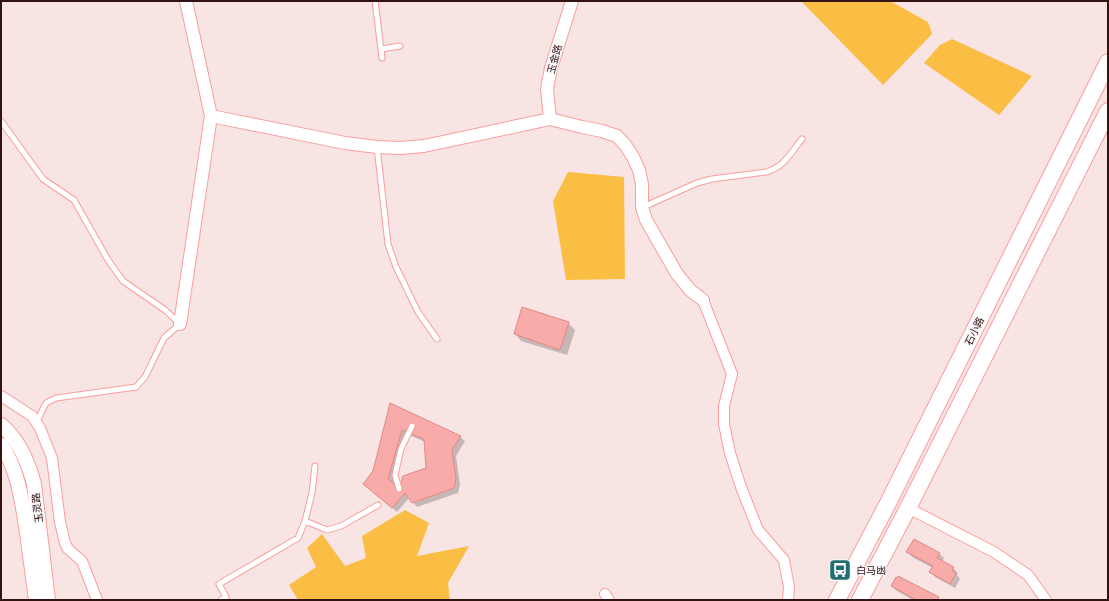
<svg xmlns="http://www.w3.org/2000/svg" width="1109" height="601" font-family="'Asap Condensed','Noto Sans SC',sans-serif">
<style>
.green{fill:#fbbe45}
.shadow{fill:#0003;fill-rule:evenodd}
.building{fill:#f8aba9;stroke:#e18988;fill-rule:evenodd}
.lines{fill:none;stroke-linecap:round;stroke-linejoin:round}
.service-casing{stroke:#f89e9d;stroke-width:7}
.minor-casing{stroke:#f89e9d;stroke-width:12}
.tertiary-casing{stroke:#f89e9d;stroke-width:14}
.secondary-casing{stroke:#f89e9d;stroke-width:16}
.primary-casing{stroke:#f89e9d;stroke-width:18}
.service{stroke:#fff;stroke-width:5}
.minor{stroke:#fff;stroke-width:10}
.tertiary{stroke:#fff;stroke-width:12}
.secondary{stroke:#fff;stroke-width:14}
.primary{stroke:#fff;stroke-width:16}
.labels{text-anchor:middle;stroke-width:3;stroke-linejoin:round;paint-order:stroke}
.street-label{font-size:10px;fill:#331212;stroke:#f6f6f6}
.poi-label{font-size:10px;fill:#331212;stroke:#f6f6f6;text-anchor:start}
</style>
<rect width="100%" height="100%" fill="#f8e4e3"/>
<path class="green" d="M801 1H890L928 22 932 34 883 85Z
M952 39 1032 76 999 115 924 63 940 45Z
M568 172 624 177 625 279 566 280 553 201Z
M405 510 429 523 417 556 469 546 448 583 450 600H298L289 585 316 567 307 548 322 534 345 566 366 558 362 536Z"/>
<path class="shadow" d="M568 323 575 330 567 355 521 341 515 334Z
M391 404 460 437 465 441 456 456 460 484 458 493 417 507 409 498 397 512 369 488ZM407 434 425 442 427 469 399 491 393 485Z
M908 552 939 554 944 558 942 562 953 568 958 573 957 575 960 579 955 588 935 577 931 572 933 568 912 557Z
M892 586 938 598 940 600H913L897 591Z"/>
<path class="building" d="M522 307 569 322 560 350 514 334Z
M390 403 461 436 452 450 456 479 454 488 412 503 405 493 392 508 363 484 373 471ZM402 430 424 439 426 468 403 476 399 489 388 479Z
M914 539 940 553 937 558 954 567 952 571 956 573 950 584 929 572 933 566 906 552Z
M898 576 939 597 937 600H938H916L891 586 896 577 897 578Z"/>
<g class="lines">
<g class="service-casing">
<path id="service" d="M375 1 382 58
M381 49 400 46
M1 121 43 179 74 200 108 260 123 281 165 310 180 324 164 338 145 377 136 387 56 398 46 403 36 423
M377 147 388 244 396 267 418 312 437 339
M643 207 697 183 712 179 766 172C784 167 790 154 802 139
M399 489 395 475 401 449 412 426
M305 521 327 530 341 526 378 505
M221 600 226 597 219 584 298 538 305 521 312 493 315 466"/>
</g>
<g class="minor-casing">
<path id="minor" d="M703 300 732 374 724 406V424L730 453 741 487 758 530 784 560 789 587 788 600
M1 396 32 416 40 428 52 458 60 522 65 543 68 549 82 561 97 600
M908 508 994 552 1028 575 1046 600
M605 594 609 600"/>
</g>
<g class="tertiary-casing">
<path id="tertiary" d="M211 116 345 143 377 147 400 148 424 146 550 119 582 127 602 131 617 136 626 146 633 157 639 170 642 184V207L646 220 677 274 690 290 703 300
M550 119 547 89 551 68 572 1
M180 324 211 116 186 1"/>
</g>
<g class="secondary-casing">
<path id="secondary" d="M1 425C19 440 28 461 34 484L48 600
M1 445C19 471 22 502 27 533 30 555 33 578 36 600"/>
</g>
<g class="primary-casing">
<path id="primary" d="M837 600 887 505 1108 62
M860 600 908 508 1108 111"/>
</g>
<use href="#service" class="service"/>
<use href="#minor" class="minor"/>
<use href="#tertiary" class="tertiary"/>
<use href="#secondary" class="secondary"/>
<use href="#primary" class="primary"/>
</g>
<defs>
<g id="bus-square" transform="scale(1.15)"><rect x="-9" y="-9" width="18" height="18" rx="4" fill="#236e73" stroke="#f6f6f6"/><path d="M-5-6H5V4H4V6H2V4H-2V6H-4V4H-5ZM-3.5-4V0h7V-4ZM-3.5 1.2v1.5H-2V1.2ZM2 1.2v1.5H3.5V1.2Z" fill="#fff"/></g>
</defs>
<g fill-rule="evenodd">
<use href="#bus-square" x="840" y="570"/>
</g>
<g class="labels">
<g class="street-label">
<text transform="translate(554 59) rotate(-75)" y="4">玉金路</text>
<text transform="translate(974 331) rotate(-64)" y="4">石小路</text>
<text transform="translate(37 508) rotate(-97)" y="4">玉灵路</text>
</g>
<g class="poi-label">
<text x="856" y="574">白马凼</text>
</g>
</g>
<rect width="1109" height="601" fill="none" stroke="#331212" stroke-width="4"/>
</svg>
